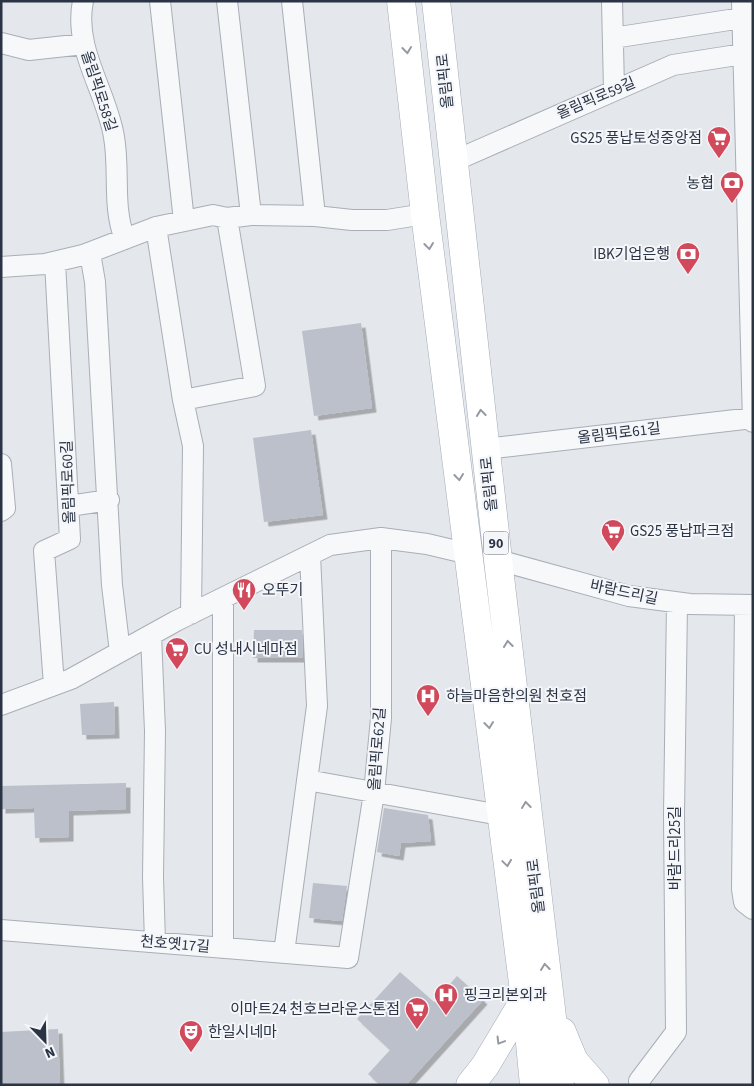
<svg xmlns="http://www.w3.org/2000/svg" width="754" height="1086" font-family="'Source Sans 3','Noto Sans KR',sans-serif">
<style>
.building{fill:#bbc0ca;filter:url(#shadow)}
.lines{fill:none;stroke-linecap:round;stroke-linejoin:round}
.street-casing{stroke:#a9aeb7;stroke-width:22}
.primary-casing{stroke:#a3abb8;stroke-width:29}
.street{stroke:#f7f8fa;stroke-width:20}
.primary{stroke:#fff;stroke-width:28}
.oneway{stroke:#959aa2}
.labels{text-anchor:middle;stroke-width:4;stroke-linejoin:round;paint-order:stroke}
.shield{fill:#f4f6f9;stroke:#676e7b;stroke-width:1}
.shield-label{font-size:14px;font-weight:bold;fill:#2b3445}
.street-label{font-size:15px;fill:#2b3445;stroke:#f4f6f9}
.poi-label{font-size:15px;fill:#2b3445;stroke:#f4f6f9;text-anchor:start}
</style>
<defs>
<filter id="shadow"><feDropShadow dx="4.5" dy="4.5" stdDeviation="0" flood-color="#0004"/></filter>
</defs>
<rect width="100%" height="100%" fill="#e4e7ec"/>
<path class="building" d="M361 323 372 408 314 416 302 331Z
M311 430 323 515 264 522 253 438Z
M254 630H302L303 658H253Z
M114 702 115 734 82 735 80 704Z
M126 783V809L69 811V837L35 838 34 808 1 809V786Z
M384 808 428 815 431 841 401 843 399 856 377 852Z
M313 883 347 886 342 921 309 918Z
M400 972 434 1002 457 976 483 1000 406 1085H380L368 1074 390 1050 357 1019Z
M58 1029 60 1085H1V1032Z"/>
<g class="lines">
<g class="street-casing">
<path id="street" d="M83 1C73 49 107 92 114 137 120 171 112 207 125 239
M160 1 184 221
M227 1 251 215
M292 1 315 216
M612 1 614 90
M742 1 753 422
M613 38 742 18
M1 43 29 50 84 44
M454 161 673 65 743 54
M156 227 183 400 193 446 191 614
M90 253 95 282 112 585 120 652
M1 267 45 264 83 255 156 227 213 215 227 218 251 215 315 216 352 220H387L425 214
M183 400 255 386 227 218
M485 449 753 418
M1 464 5 508 1 511
M69 506 109 500
M498 560 629 596 690 604 753 605
M223 599V948
M745 605 742 889 744 902 753 909
M151 635 155 731 153 877 155 942
M54 685 44 551 70 539 55 262
M1 705 71 679 176 621 330 545 381 538 427 544 469 554
M307 780 500 815
M1 930 348 958 374 793 381 718V538
M284 953 317 706 310 555
M639 1081 676 1032 674 815 677 603"/>
</g>
<g class="primary-casing">
<path id="primary" d="M401 1 425 214 525 999 485 1066 470 1085
M436 1 498 560 560 1085
M527 1012 534 1085
M562 1032 574 1061 595 1085"/>
</g>
<use href="#street" class="street"/>
<use href="#primary" class="primary"/>
</g>
<defs><path id="oneway-chevron" d="M-2-3.5L2.5 0L-2 3.5" fill="none" stroke-width="1.6" stroke-linecap="round" stroke-linejoin="round" transform="scale(1.25)"/></defs>
<g class="oneway">
<use href="#oneway-chevron" transform="translate(407 50) rotate(84)"/>
<use href="#oneway-chevron" transform="translate(429 246) rotate(83)"/>
<use href="#oneway-chevron" transform="translate(481 413) rotate(-96)"/>
<use href="#oneway-chevron" transform="translate(459 477) rotate(83)"/>
<use href="#oneway-chevron" transform="translate(508 644) rotate(-97)"/>
<use href="#oneway-chevron" transform="translate(489 725) rotate(83)"/>
<use href="#oneway-chevron" transform="translate(526 805) rotate(-97)"/>
<use href="#oneway-chevron" transform="translate(507 863) rotate(82)"/>
<use href="#oneway-chevron" transform="translate(545 967) rotate(-97)"/>
<use href="#oneway-chevron" transform="translate(500 1041) rotate(121)"/>
</g>
<defs>
<g id="supermarket-pin" transform="scale(1.25)"><path d="M0 17L-7.5 6A9.5 9.5 0 1 1 7.5 6Z" fill="#d1495b" stroke="#f4f6f9"/><path d="M-6-5.5h2.5l.6 2H6L4.5 2H-2.5L-4.4-4H-6ZM-1.5 3.2a1.3 1.3 0 1 0 .1 0ZM3 3.2a1.3 1.3 0 1 0 .1 0Z" fill="#fff"/></g>
<g id="bank-pin" transform="scale(1.25)"><path d="M0 17L-7.5 6A9.5 9.5 0 1 1 7.5 6Z" fill="#d1495b" stroke="#f4f6f9"/><path d="M-6-4H6V4H-6ZM0-2.3a2.3 2.3 0 1 0 0 4.6a2.3 2.3 0 1 0 0-4.6Z" fill="#fff"/></g>
<g id="restaurant-pin" transform="scale(1.25)"><path d="M0 17L-7.5 6A9.5 9.5 0 1 1 7.5 6Z" fill="#d1495b" stroke="#f4f6f9"/><path d="M-5-6h1v4h1v-4h1v4h1v-4h1v5L-1.5 .5V6h-2V.5L-5-1ZM5-6V6H3V1.5H1.5Q1.5-4 5-6Z" fill="#fff"/></g>
<g id="hospital-pin" transform="scale(1.25)"><path d="M0 17L-7.5 6A9.5 9.5 0 1 1 7.5 6Z" fill="#d1495b" stroke="#f4f6f9"/><path d="M-5-5h3v3.5h4V-5h3V5h-3V1.5h-4V5h-3Z" fill="#fff"/></g>
<g id="theatre-pin" transform="scale(1.25)"><path d="M0 17L-7.5 6A9.5 9.5 0 1 1 7.5 6Z" fill="#d1495b" stroke="#f4f6f9"/><path d="M-5-5.5Q0-4 5-5.5V0Q5 5 0 6Q-5 5-5 0ZM-3.3-2.5H-1v1.5H-3.3ZM1-2.5H3.3v1.5H1ZM-2.8 1Q0 5.5 2.8 1Z" fill="#fff"/></g>
</defs>
<g fill-rule="evenodd">
<use href="#supermarket-pin" x="719" y="138"/>
<use href="#bank-pin" x="732" y="183"/>
<use href="#bank-pin" x="688" y="254"/>
<use href="#supermarket-pin" x="613" y="531"/>
<use href="#restaurant-pin" x="244" y="590"/>
<use href="#supermarket-pin" x="177" y="649"/>
<use href="#hospital-pin" x="428" y="696"/>
<use href="#hospital-pin" x="446" y="995"/>
<use href="#supermarket-pin" x="417" y="1009"/>
<use href="#theatre-pin" x="191" y="1032"/>
</g>
<g class="labels">
<rect class="shield" x="483.5" y="531.5" width="25" height="23" rx="4"/>
<g class="shield-label">
<text x="496" y="548">90</text>
</g>
<g class="street-label">
<text transform="translate(445 81) rotate(-96)" y="5">올림픽로</text>
<text transform="translate(99 91) rotate(72)" y="5">올림픽로58길</text>
<text transform="translate(596 98) rotate(-23)" y="5">올림픽로59길</text>
<text transform="translate(619 433) rotate(-7)" y="5">올림픽로61길</text>
<text transform="translate(68 482) rotate(-92)" y="5">올림픽로60길</text>
<text transform="translate(489 484) rotate(-96)" y="5">올림픽로</text>
<text transform="translate(624 592) rotate(12)" y="5">바람드리길</text>
<text transform="translate(377 749) rotate(-86)" y="5">올림픽로62길</text>
<text transform="translate(675 848) rotate(-90)" y="5">바람드리25길</text>
<text transform="translate(536 886) rotate(-97)" y="5">올림픽로</text>
<text transform="translate(175 944) rotate(5)" y="5">천호옛17길</text>
</g>
<g class="poi-label">
<text x="702" y="143" text-anchor="end">GS25 풍납토성중앙점</text>
<text x="714" y="188" text-anchor="end">농협</text>
<text x="670" y="259" text-anchor="end">IBK기업은행</text>
<text x="630" y="536">GS25 풍납파크점</text>
<text x="262" y="595">오뚜기</text>
<text x="194" y="654">CU 성내시네마점</text>
<text x="446" y="701">하늘마음한의원 천호점</text>
<text x="464" y="1000">핑크리본외과</text>
<text x="400" y="1014" text-anchor="end">이마트24 천호브라운스톤점</text>
<text x="208" y="1037">한일시네마</text>
</g>
</g>
<rect width="754" height="1086" fill="none" stroke="#2b3445" stroke-width="5"/>
<g transform="translate(45 1041) rotate(157)" stroke="#f4f6f9" stroke-width="4" paint-order="stroke">
<path d="M0-4L9 19L0 12L-9 19Z" fill="#2b3445"/>
<text y="-8" font-size="14" font-weight="bold" text-anchor="middle" fill="#2b3445">N</text>
</g>
</svg>
